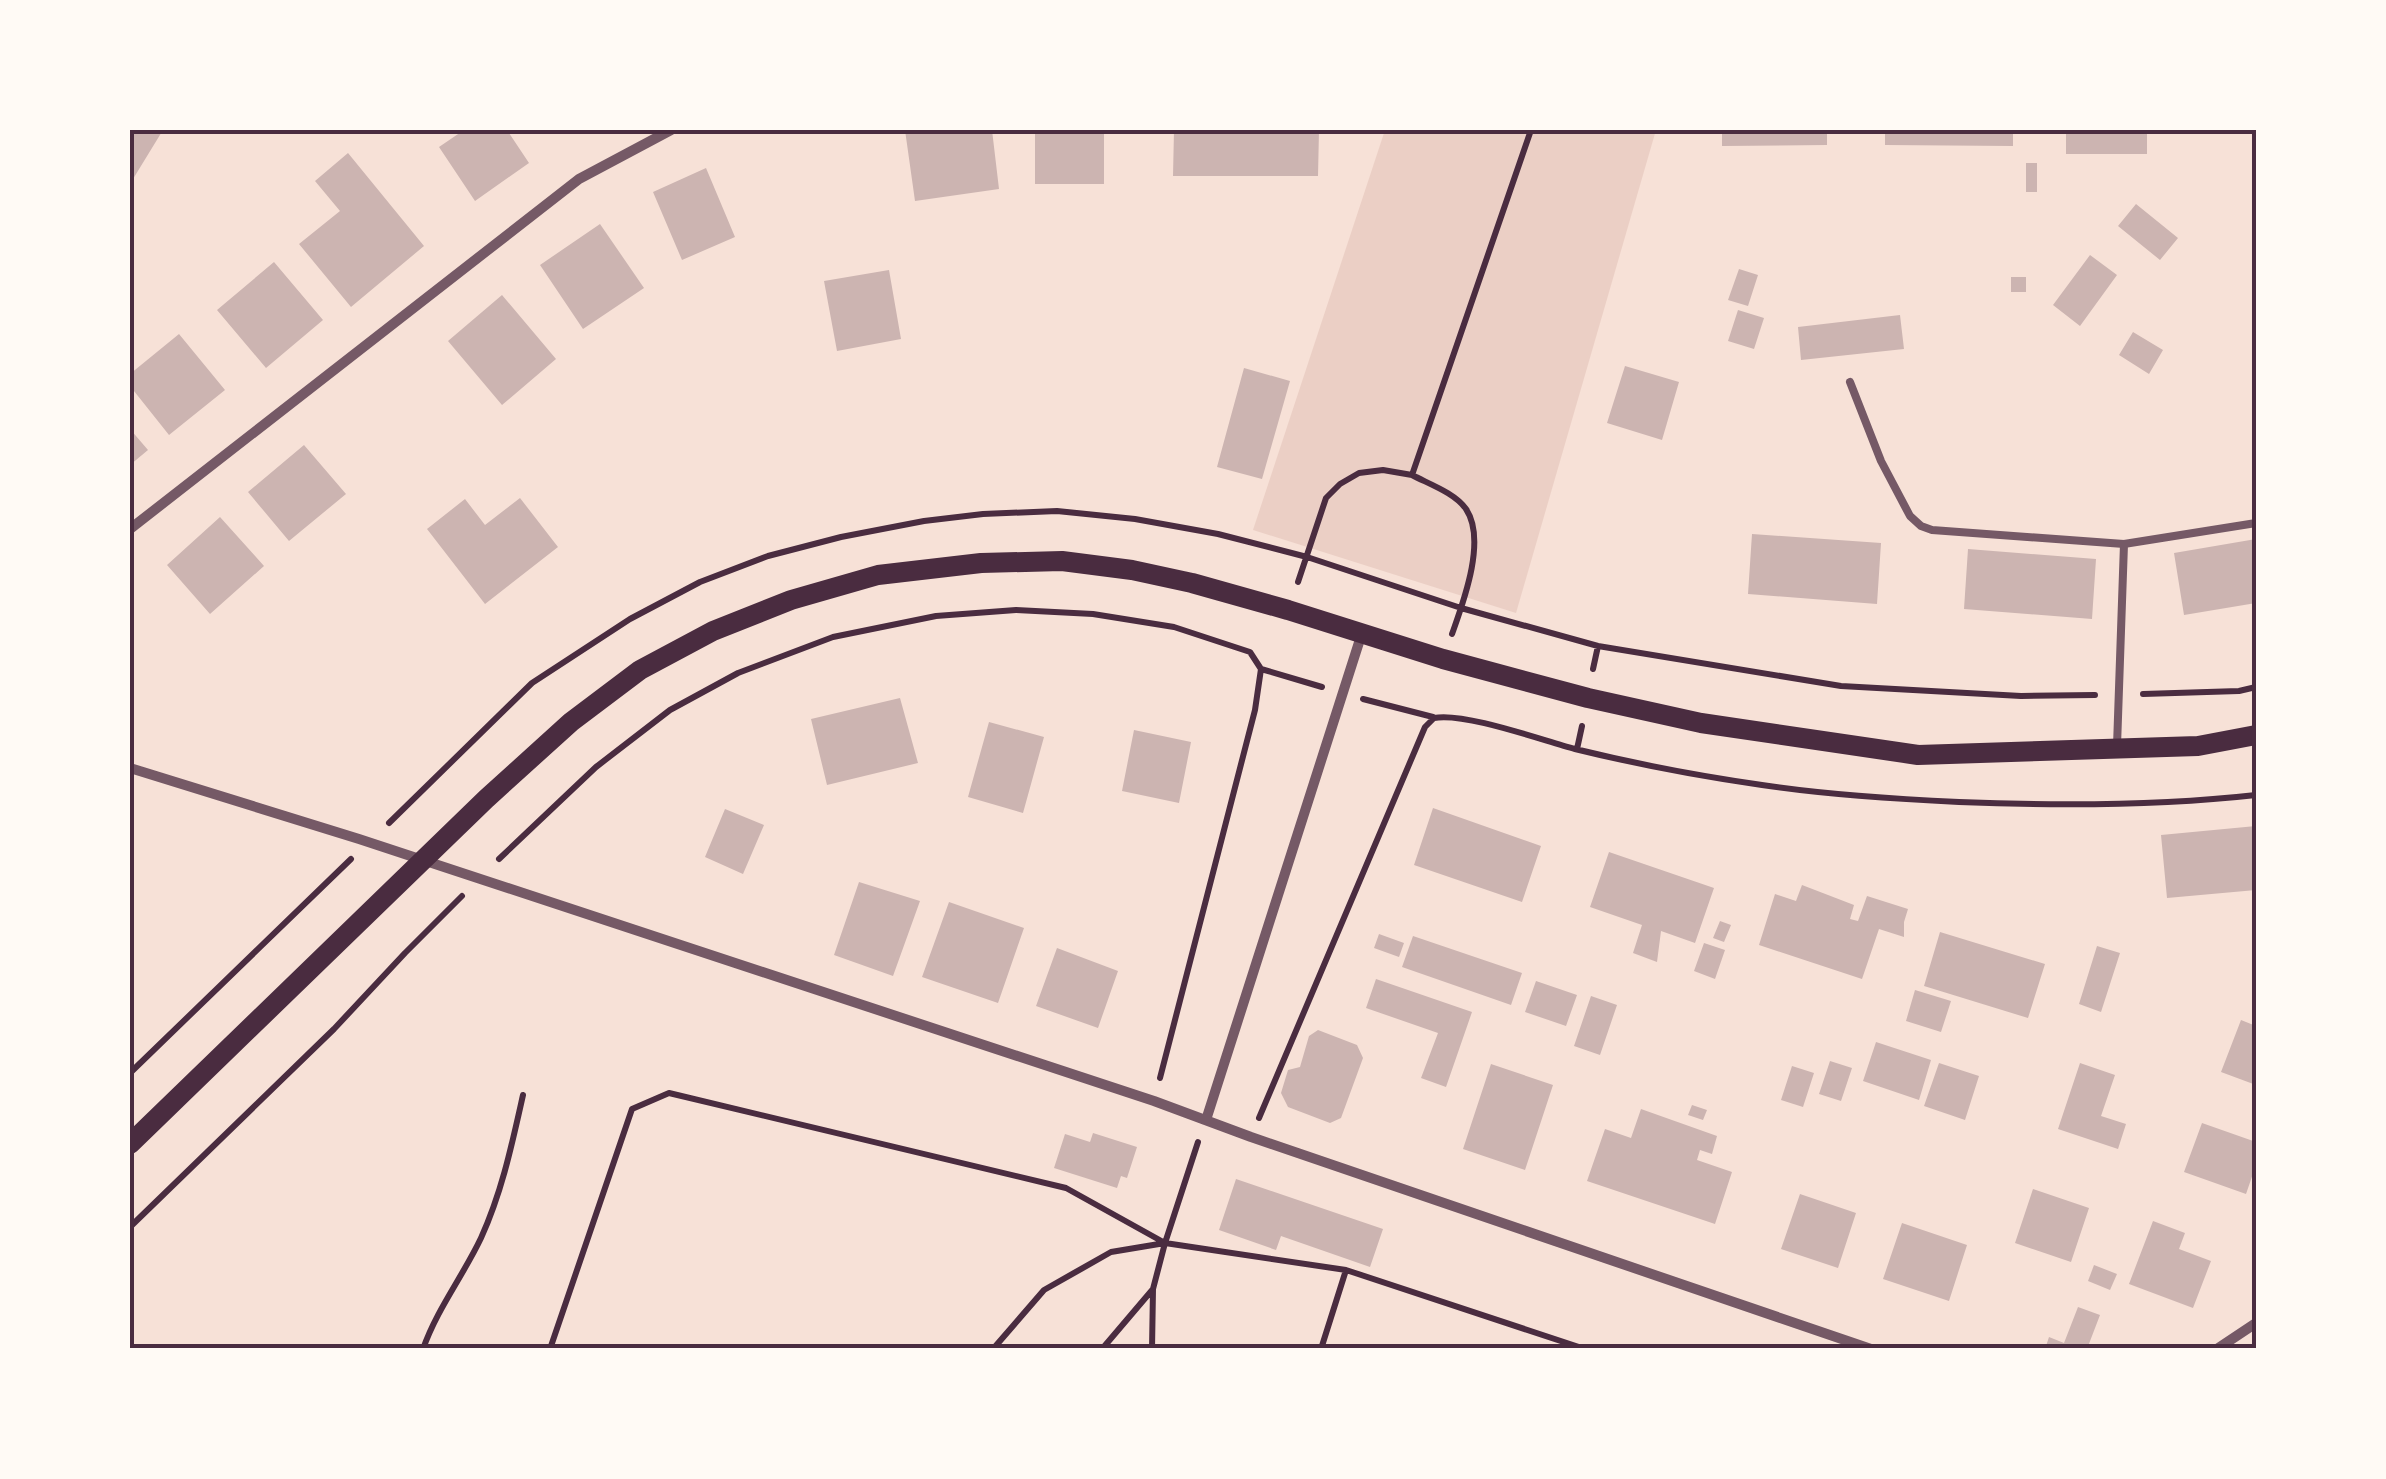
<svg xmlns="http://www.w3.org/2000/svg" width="2386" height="1479" font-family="'Exo 2',sans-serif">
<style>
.green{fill:#ebcfc5}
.building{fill:#ccb4b1}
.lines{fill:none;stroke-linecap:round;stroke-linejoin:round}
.path{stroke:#4a2c40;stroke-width:6}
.service{stroke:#755966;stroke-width:8}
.minor{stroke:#755966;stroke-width:10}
.secondary{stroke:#4a2c40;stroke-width:20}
.neatline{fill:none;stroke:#4a2c40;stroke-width:4}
</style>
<rect width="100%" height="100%" fill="#f7e1d7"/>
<path class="green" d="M1385 130H1656L1516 613 1253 530Z"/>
<path class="building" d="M130 130H163L133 179 130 177Z
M464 130H507L529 163 475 201 439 147Z
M905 130H992L999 189 915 201Z
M1035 130H1104V184H1035Z
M1174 130H1319L1318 176H1173Z
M1722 130H1827V145L1722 146Z
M1885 130H2013V146L1885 145Z
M2066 130H2147V154H2066Z
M348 153 424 246 351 307 299 244 340 211 315 181Z
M2026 163H2037V192H2026Z
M706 168 735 237 682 260 653 192Z
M2136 204 2178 238 2160 260 2118 226Z
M600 224 644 288 583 329 540 265Z
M2090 255 2117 275 2080 326 2053 305Z
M274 262 323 320 266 368 217 310Z
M1739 269 1758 275 1748 306 1728 300Z
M889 270 901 339 837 351 824 281Z
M2011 277H2026V292H2011Z
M502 295 556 359 502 405 448 341Z
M1738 310 1764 318 1754 349 1728 341Z
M1900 315 1904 349 1801 360 1798 327Z
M2133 332 2163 350 2149 374 2119 355Z
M179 334 225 390 169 435 130 386V374Z
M1625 366 1679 382 1662 440 1607 423Z
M1244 368 1290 381 1262 479 1217 467Z
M130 429 148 450 130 465Z
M304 445 346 494 289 541 248 492Z
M520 498 558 547 485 604 427 529 465 499 485 525Z
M220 517 264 566 210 614 167 565Z
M1752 534 1881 543 1877 604 1748 594Z
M2256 539V603L2184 615 2174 553Z
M1968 549 2096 559 2092 619 1964 609Z
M900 698 918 763 827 785 811 719Z
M989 722 1044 737 1023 813 968 797Z
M1134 730 1191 742 1179 803 1122 791Z
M1433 808 1541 846 1522 902 1414 865Z
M725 809 764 825 743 874 705 857Z
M2256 826V890L2167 898 2161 835Z
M1609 852 1714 888 1695 943 1661 931 1657 962 1633 953 1642 925 1590 907Z
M859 882 920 901 893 976 834 955Z
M1802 885 1854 905 1850 919 1858 921 1867 896 1908 909 1904 922V937L1879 929 1862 979 1759 945 1775 894 1796 901Z
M949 902 1024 928 998 1003 922 977Z
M1720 921 1731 925 1724 942 1713 938Z
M1940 932 2045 964 2028 1018 1924 986Z
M1379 934 1404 943 1399 957 1374 948Z
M1413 936 1522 973 1511 1005 1402 967Z
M1704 943 1725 950 1715 979 1694 971Z
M2097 946 2120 953 2101 1012 2079 1004Z
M1057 948 1118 971 1098 1028 1036 1006Z
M1376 979 1472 1012 1446 1087 1421 1078 1438 1033 1366 1008Z
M1536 981 1577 995 1566 1026 1525 1012Z
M1915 990 1951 1001 1941 1032 1906 1021Z
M1591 996 1617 1005 1600 1055 1574 1046Z
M2241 1020 2256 1026V1085L2221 1072Z
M1318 1030 1357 1045 1363 1058 1341 1118 1330 1123 1288 1107 1281 1093 1288 1070 1300 1067 1309 1036Z
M1876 1042 1931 1060 1919 1100 1863 1081Z
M1830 1061 1852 1068 1841 1101 1819 1094Z
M1939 1063 1979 1076 1965 1120 1924 1106Z
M2080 1063 2115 1075 2101 1116 2126 1124 2118 1149 2058 1129Z
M1491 1064 1553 1085 1525 1170 1463 1149Z
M1792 1066 1814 1073 1803 1107 1781 1100Z
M1692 1105 1707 1110 1703 1120 1688 1115Z
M1641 1109 1717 1136 1712 1154 1700 1150 1697 1160 1732 1172 1715 1224 1587 1181 1605 1129 1631 1138Z
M2202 1123 2256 1142V1165L2246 1194 2184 1172Z
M1093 1133 1137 1147 1127 1178 1121 1176 1117 1188 1054 1168 1065 1134 1090 1142Z
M1236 1179 1383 1229 1370 1267 1281 1236 1276 1250 1219 1230Z
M2033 1189 2089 1208 2071 1262 2015 1243Z
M1800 1194 1856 1213 1838 1268 1781 1249Z
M2153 1221 2185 1233 2179 1249 2211 1261 2193 1308 2129 1284Z
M1902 1223 1967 1245 1949 1301 1883 1279Z
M2094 1265 2117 1274 2110 1290 2088 1281Z
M2078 1307 2100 1315 2087 1349H2045L2049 1337 2064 1343Z"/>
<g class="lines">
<path class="path" d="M1412 475C1429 484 1455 493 1466 509 1487 540 1463 603 1452 634
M1298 582 1326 498 1340 484 1359 473 1383 470 1412 475 1531 130
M1261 669 1322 687
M1593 669 1598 646
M2143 694 2239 691 2256 687
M1363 699 1433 717
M1577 749 1582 726
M389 823 532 683 630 619 700 582 768 556 841 537 924 521 983 514 1057 511 1135 519 1218 534 1307 557 1461 608 1598 646 1841 686 2021 696 2095 695
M499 859 596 767 670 710 738 673 833 637 936 616 1016 610 1093 614 1174 627 1250 652 1261 669 1255 710 1160 1078
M130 1073 351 859
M1259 1118 1425 727 1434 718C1464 712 1541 740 1575 749 1636 764 1699 776 1762 785 1827 795 1893 799 1959 802 2058 806 2158 806 2256 795
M130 1227 334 1029 405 953 462 896
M1165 1243 1346 1270 1585 1349
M1153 1289 1165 1243 1198 1142
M423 1349C437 1309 463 1276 481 1238 502 1192 512 1144 523 1095
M550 1349 632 1109 669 1093 1066 1188 1165 1243 1111 1252 1044 1290 993 1349
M1102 1349 1153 1289 1152 1349
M1321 1349 1346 1270"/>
<path class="service" d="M1850 382 1881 461 1910 516 1921 526 1932 530 2124 544
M2117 746 2124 544 2256 523"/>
<path class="minor" d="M130 529 579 179 671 130
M130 768 359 839 1154 1101 1251 1137 1871 1349
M1206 1120 1362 633
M2217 1349 2256 1323"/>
<path class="secondary" d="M130 1144 486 799 571 722 640 670 713 631 791 600 878 575 981 563 1062 561 1132 570 1192 583 1288 610 1443 659 1588 698 1701 723 1918 755 2198 746 2256 735"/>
</g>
<rect width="2386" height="1479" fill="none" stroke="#fffaf5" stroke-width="265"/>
<rect x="132" y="132" width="2122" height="1214" class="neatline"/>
</svg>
